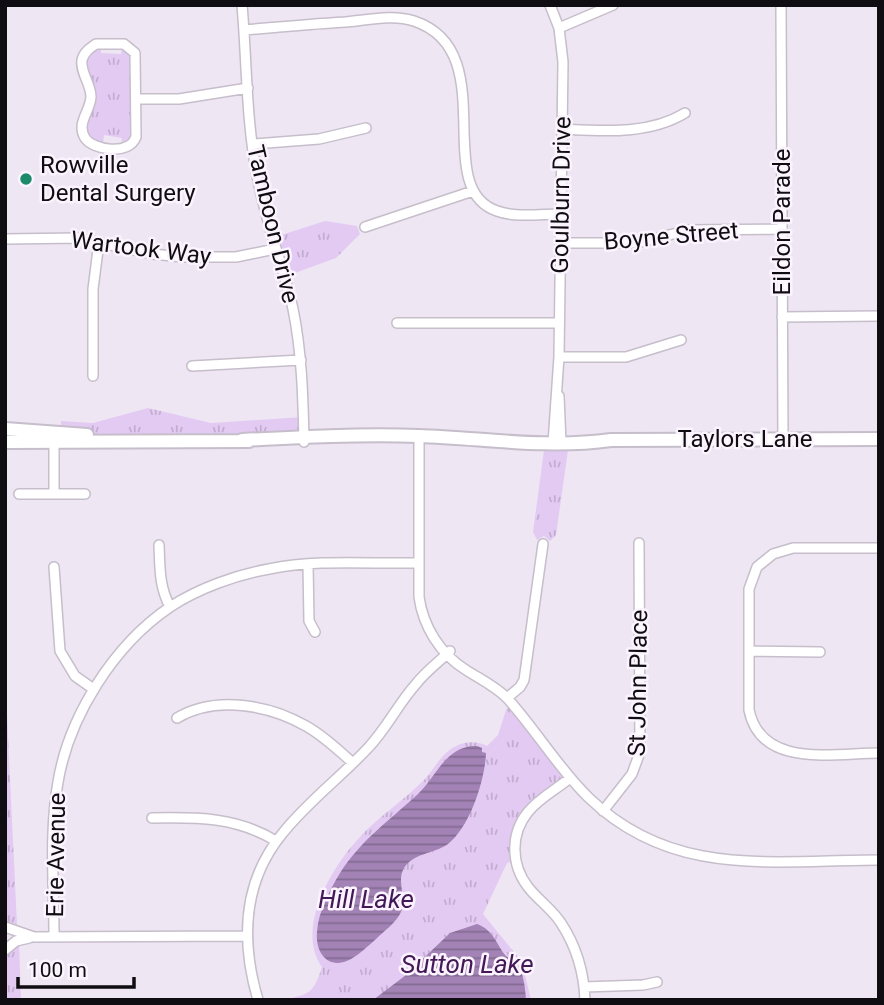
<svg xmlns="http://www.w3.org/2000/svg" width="884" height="1005" font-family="Roboto,sans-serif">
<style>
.park{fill:url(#park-tufts)}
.water{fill:url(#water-rules)}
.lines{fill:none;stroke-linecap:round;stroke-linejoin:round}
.minor-casing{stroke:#c6becb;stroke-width:12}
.secondary-casing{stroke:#c6becb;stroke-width:16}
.minor{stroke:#fff;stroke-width:9}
.secondary{stroke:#fff;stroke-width:12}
.poi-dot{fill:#1d8b6a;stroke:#fbf4ff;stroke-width:2.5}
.labels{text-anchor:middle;stroke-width:5;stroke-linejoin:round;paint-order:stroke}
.poi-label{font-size:24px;fill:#0f0d11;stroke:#fbf4ff;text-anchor:start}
.street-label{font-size:24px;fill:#0f0d11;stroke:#fbf4ff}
.water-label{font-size:26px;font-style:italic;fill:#421856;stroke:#fbf4ff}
</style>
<defs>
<pattern id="park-tufts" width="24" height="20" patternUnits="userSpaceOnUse" patternTransform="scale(1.75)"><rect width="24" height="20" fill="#e3caf3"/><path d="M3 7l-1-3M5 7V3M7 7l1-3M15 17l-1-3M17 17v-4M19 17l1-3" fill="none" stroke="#c2accf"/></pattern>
<pattern id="water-rules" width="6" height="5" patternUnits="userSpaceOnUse" patternTransform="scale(1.75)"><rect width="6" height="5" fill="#a383b5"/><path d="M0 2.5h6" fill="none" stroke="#836a92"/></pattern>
</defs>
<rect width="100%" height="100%" fill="#eee6f3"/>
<path class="park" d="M101 46V53L121 54 122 46 131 51 133 139 121 147 122 138 104 135 103 144 94 141 89 136 85 126 90 112 85 63 91 50Z
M325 221 357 226 360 234 336 258 284 277 272 238Z
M148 408 211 423 303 417 304 437 154 440 61 432V421L93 423Z
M545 443H569L556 535 550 541 544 536 537 540 533 532Z
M5 673 17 925 18 933 5 927Z
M512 704 570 778 524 818 516 860 507 863 483 914 522 962 531 1000H283C310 994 313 994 322 967 295 929 331 868 359 838 378 817 403 801 423 781 434 770 441 753 456 746 466 741 477 741 487 746L498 735 506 710Z
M19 940 21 1000H5V950Z"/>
<path class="water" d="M477 746 482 748V752L486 753C485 780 470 827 448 844 434 854 411 853 403 870 397 883 407 899 401 912 396 923 384 931 376 939 368 946 360 954 351 959 329 971 315 954 317 932 318 912 330 890 340 873 361 840 390 820 418 794 437 776 446 745 477 746Z
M477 924C494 930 497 946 506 956 508 958 512 959 515 962 524 971 525 988 526 1000H373L406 975 450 933Z"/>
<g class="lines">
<g class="minor-casing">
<path id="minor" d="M242 5C247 62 246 120 257 175 265 221 283 264 293 309 302 353 303 397 304 442
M550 5 559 28 563 62 559 357 553 443
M781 5 783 439
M559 28 613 5
M244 30C278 27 312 24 345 22 368 20 393 14 414 21 504 51 429 188 497 211 516 218 541 214 561 214
M96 44H124L135 53 136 137C129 156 93 150 85 138 76 123 90 112 91 97 91 84 80 72 82 60 84 52 90 48 96 44Z
M136 99H179L248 88
M563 129C603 131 649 135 685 113
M253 144 319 139 366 128
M365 227 473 191
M5 239 78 238 152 254 183 257H236L275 249
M560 243H637L689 230 782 229
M782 317 879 316
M397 323H559
M559 357H626L681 340
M192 366 301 360
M93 376V289L99 242
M559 396 561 443
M419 436V597C423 626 440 654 466 670 480 679 495 686 507 698 536 730 558 768 589 798 673 879 773 860 879 860
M54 441V493
M19 494H85
M159 545C160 568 159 586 170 607
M879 548H793L773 554 757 567 749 589V710C761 769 834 753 879 753
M308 565 309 621 315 632
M54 567 60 651 75 676 92 688
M749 651 820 652
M507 698 520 687 524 680 543 544
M177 718C216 695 269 705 306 726 324 736 338 750 353 763
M570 778C557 789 539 798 528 812 510 834 511 865 528 887 538 900 552 909 561 923 576 946 584 972 585 1000
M603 811 632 774 640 752 639 543
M152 818C197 817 237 817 276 841
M5 927 34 937 246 936
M54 936C54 885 49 832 58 782 69 716 114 645 170 607 199 588 236 575 269 569 318 559 369 564 418 563
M5 950 16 941 29 938
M584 987 643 985 657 982
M258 1000C241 942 242 883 282 834 307 802 341 777 368 748 387 728 398 704 416 684 426 671 439 662 450 651"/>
</g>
<g class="secondary-casing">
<path id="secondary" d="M5 429 87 435
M242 440C301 437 360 434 419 436 483 438 547 449 611 440L879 439
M5 442 249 441"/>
</g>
<use href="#minor" class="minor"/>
<use href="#secondary" class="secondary"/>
</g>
<circle class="poi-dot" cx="26" cy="179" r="7"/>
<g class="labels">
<g class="poi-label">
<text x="40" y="173">Rowville<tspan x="40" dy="28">Dental Surgery</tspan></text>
</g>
<g class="street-label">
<text transform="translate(561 195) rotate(-89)" y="8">Goulburn Drive</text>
<text transform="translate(782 222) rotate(-90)" y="8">Eildon Parade</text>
<text transform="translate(273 224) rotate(77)" y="8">Tamboon Drive</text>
<text transform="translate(671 236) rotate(-5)" y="8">Boyne Street</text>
<text transform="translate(141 248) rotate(7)" y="8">Wartook Way</text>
<text x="745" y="447">Taylors Lane</text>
<text transform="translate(638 683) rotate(-89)" y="8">St John Place</text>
<text transform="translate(56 855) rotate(-89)" y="8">Erie Avenue</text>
</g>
<g class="water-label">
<text x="366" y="908">Hill Lake</text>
<text x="467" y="973">Sutton Lake</text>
</g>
</g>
<rect width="884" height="1005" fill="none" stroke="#0f0d11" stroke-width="14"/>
<path d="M18 977v10h116v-10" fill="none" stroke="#0f0d11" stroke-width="3.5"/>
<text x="28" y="977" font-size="21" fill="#0f0d11" stroke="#fbf4ff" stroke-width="5" paint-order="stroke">100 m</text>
</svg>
